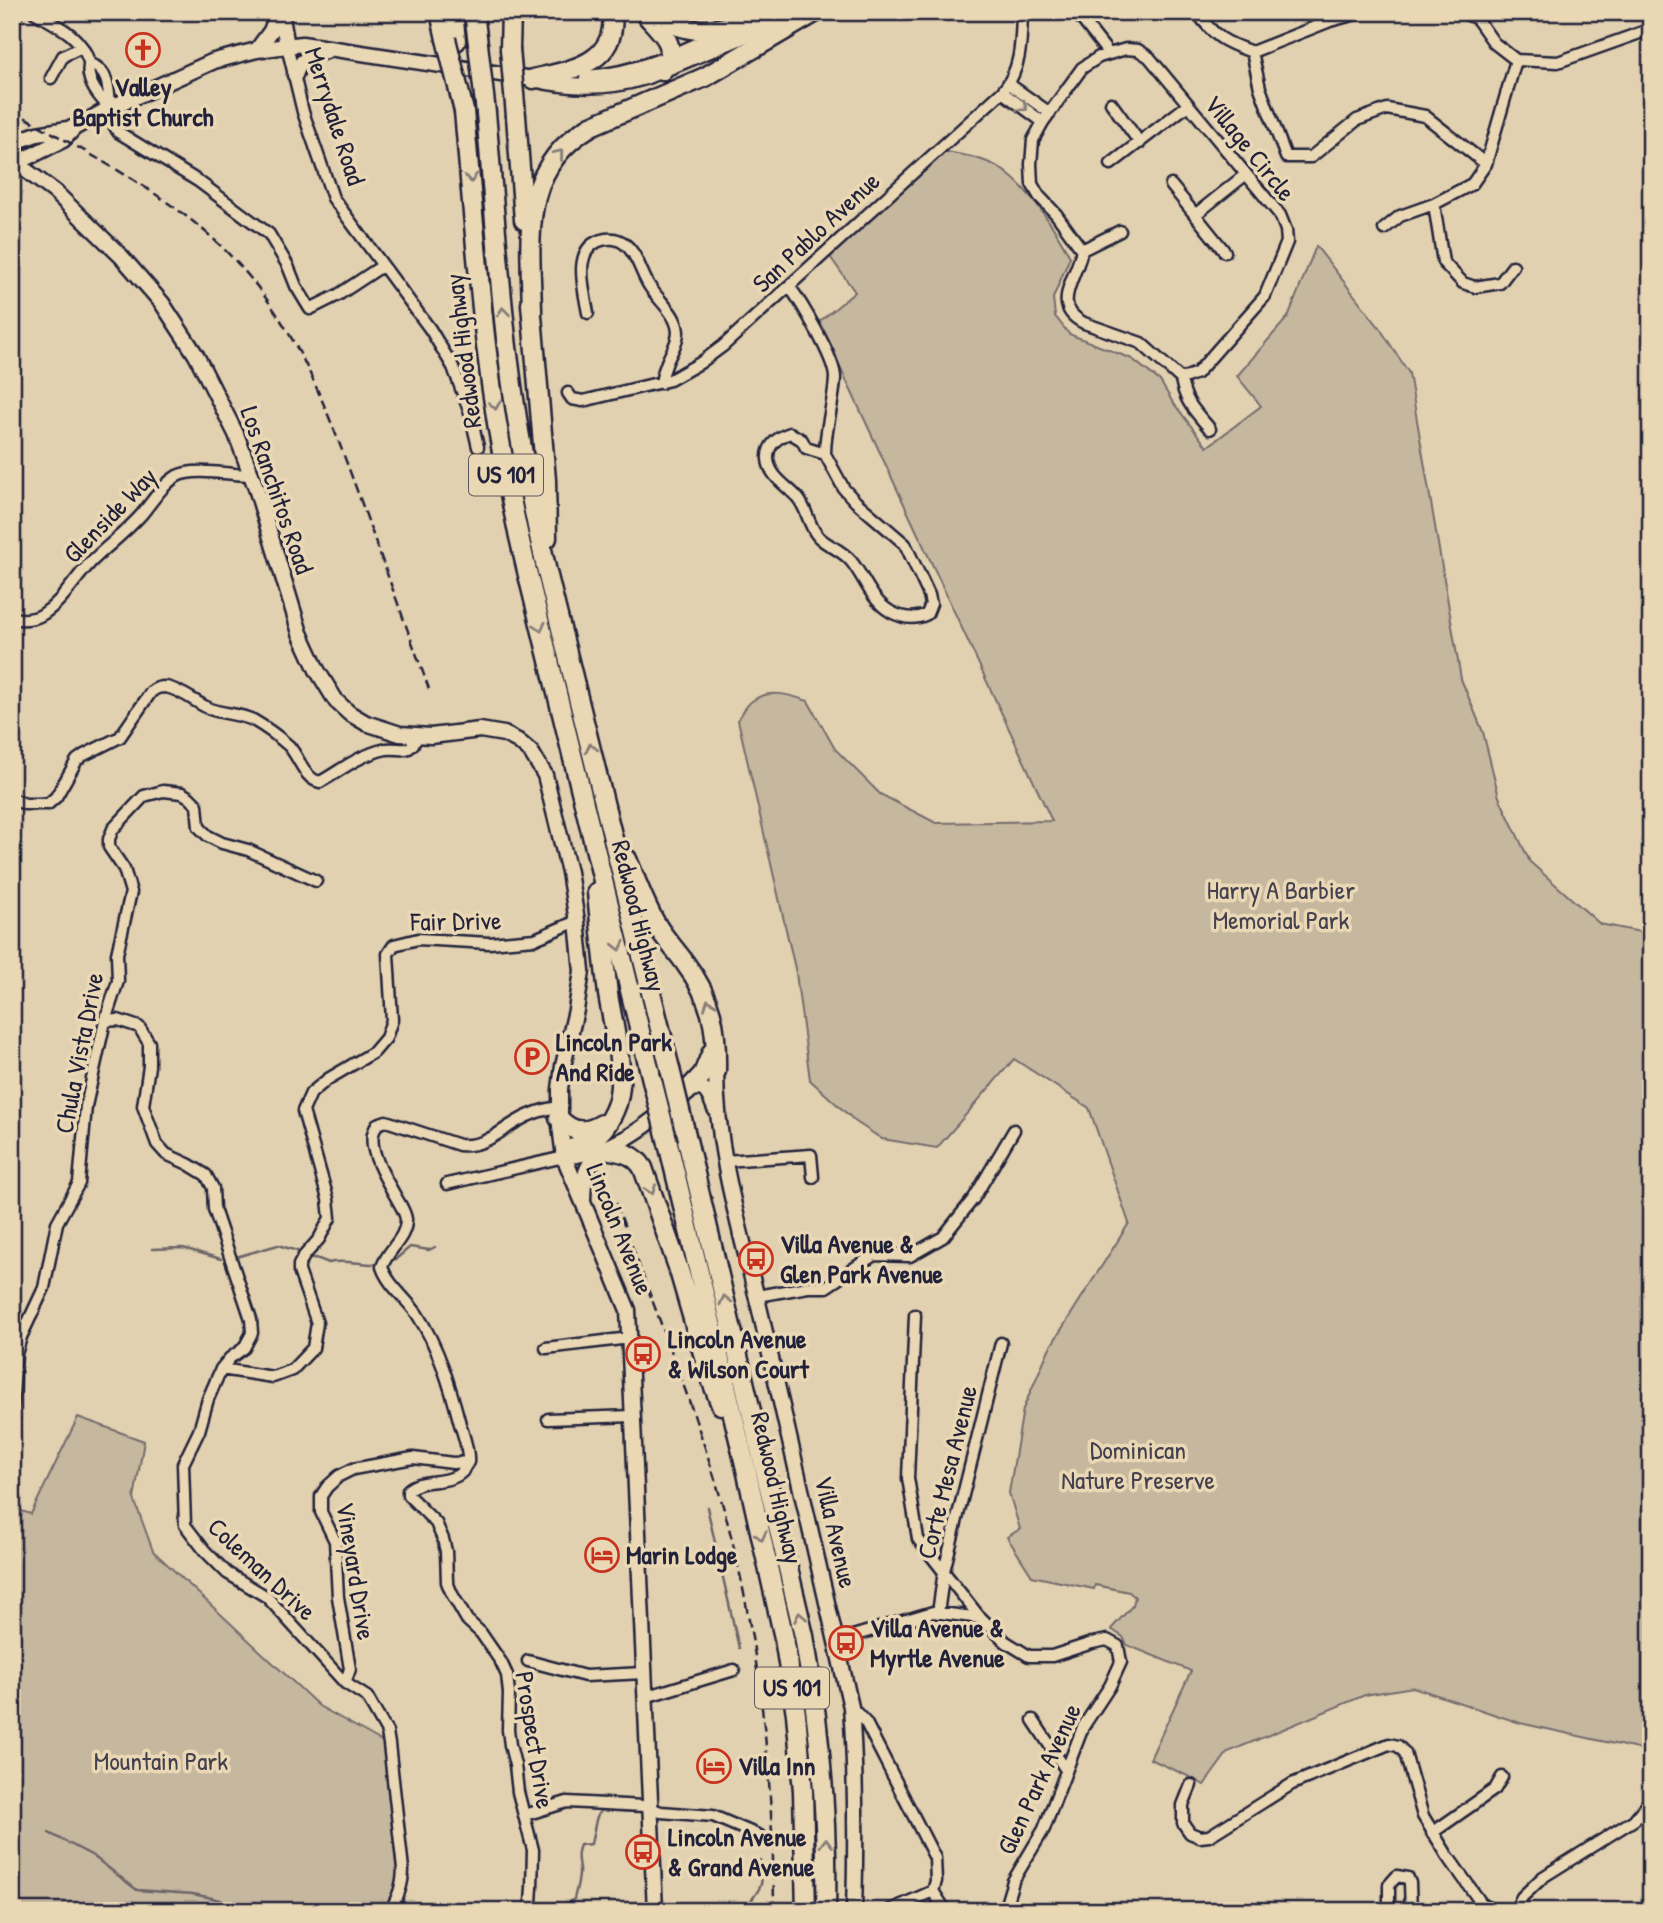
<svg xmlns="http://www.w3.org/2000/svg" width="1663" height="1923" font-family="'Patrick Hand',sans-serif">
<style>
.green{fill:#c6b79f;stroke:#746c6d;stroke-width:2}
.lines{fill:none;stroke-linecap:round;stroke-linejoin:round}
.stream{stroke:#6c6568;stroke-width:2.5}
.street-casing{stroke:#22223b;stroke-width:15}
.secondary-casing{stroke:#22223b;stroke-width:19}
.highway-casing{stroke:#22223b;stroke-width:23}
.street{stroke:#ead8b5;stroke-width:10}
.secondary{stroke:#ead8b5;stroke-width:14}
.highway{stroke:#ead8b5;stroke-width:18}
.rail{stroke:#22223b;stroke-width:2.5;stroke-dasharray:10 5;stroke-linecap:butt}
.highway-bridge-casing{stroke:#22223b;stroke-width:23;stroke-linecap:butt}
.highway-bridge{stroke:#ead8b5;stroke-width:18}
.oneway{stroke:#867d78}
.labels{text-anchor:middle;stroke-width:7;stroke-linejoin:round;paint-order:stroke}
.shield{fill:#ead8b5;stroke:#5e5960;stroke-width:2}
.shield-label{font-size:24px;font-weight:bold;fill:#22223b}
.poi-label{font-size:26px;font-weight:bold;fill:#22223b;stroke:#ead8b5;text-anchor:start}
.street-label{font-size:26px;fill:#22223b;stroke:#ead8b5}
.park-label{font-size:26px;fill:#43404f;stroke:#ead8b5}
</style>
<rect width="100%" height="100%" fill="#e2d1b0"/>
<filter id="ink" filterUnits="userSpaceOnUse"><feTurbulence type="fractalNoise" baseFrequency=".0143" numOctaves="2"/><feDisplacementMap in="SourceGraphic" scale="14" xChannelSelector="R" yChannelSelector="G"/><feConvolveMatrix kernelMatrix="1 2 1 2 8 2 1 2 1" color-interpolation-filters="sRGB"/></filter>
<g filter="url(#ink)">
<path class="green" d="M937 150C960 155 985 157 1004 171 1031 191 1055 228 1070 257L1053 298 1055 316 1069 334 1132 359 1160 381 1172 401 1207 447 1261 406 1237 376 1288 317 1316 246 1379 327 1409 373 1461 679 1483 732 1499 797 1530 862 1600 924 1651 934V1752L1520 1723 1413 1687 1365 1695 1228 1752 1204 1785 1190 1777 1150 1759 1191 1671 1127 1645 1123 1637 1111 1629 1133 1605 1135 1597 1129 1592 1095 1585 1094 1589 1032 1576 1007 1537 1020 1529 1009 1493 1023 1409 1049 1349 1129 1223 1089 1108 1014 1059 937 1148 882 1139 856 1122 810 1080 796 973 738 720C742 714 746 705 752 701 769 688 790 695 808 701L835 749 880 794 936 823 1052 821 819 322 855 292 826 251Z
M78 1417 144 1441 134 1499 153 1551 319 1706 385 1743 400 1882 388 1911H12V1508L31 1514Z"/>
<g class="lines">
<path class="stream" d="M152 1249 183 1248 221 1259
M236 1257 278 1245 297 1251
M310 1259 316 1258 329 1263C340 1259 360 1264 374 1264
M389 1261 396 1259 410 1247 429 1250 435 1247
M707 1507 739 1648
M49 1833 93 1856 137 1890 193 1894 212 1898 233 1904 238 1909 250 1911
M545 1911 546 1909 562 1906 574 1899C576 1890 580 1878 579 1869 578 1859 576 1855 580 1845L591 1844 596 1820 598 1814 602 1810 636 1812
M749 1911C748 1899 758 1895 761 1884 763 1878 760 1868 760 1860"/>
<g class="street-casing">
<path id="street" d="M34 12C56 25 79 34 88 59 91 65 87 69 89 75 91 88 101 99 110 108
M1076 12 1109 54
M1197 12C1214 37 1224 42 1252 52L1330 21 1364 12
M1462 12 1477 19 1494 43 1516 60 1558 62 1651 29
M12 21 18 12
M287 46 303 112 333 198 430 329 453 367 470 413 478 447
M1126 49 1138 50 1149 57 1280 215 1286 230 1287 242 1265 296 1197 373 1181 379 1141 343 1084 323C1049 306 1077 278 1082 250L1056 214 1039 196 1032 184 1031 164 1033 140 1043 122 1082 68 1099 57Z
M1252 52 1260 88 1286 157H1311L1357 120 1387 109 1425 116 1486 164
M90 64C113 71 108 99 111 117 112 122 115 127 118 132L198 181 269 234 288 266 296 286 310 309 338 295 382 266
M51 78 63 56 82 47
M1009 84 1050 113
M1002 92 1043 122
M1111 103 1140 143
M1111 164 1188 105
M1171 185 1225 252
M1434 204 1443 262 1463 283 1475 287 1500 283 1513 266
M1195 215 1245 175
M1384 229 1400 216 1434 204 1472 184 1486 164 1516 60
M1082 250 1120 231
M789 286C801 302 835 359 835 378 834 403 825 427 825 454
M588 313C584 289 570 245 606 239 613 238 620 239 626 245 638 255 641 274 650 287 659 301 677 314 678 332 678 343 671 352 667 362 664 369 662 376 661 383
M1181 379C1185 403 1195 411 1210 429
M568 393 572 399 583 401 670 380 700 363 723 346 1002 92C1022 69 1021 41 1022 12
M790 433 802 440 806 448 825 454 844 489 856 502 905 544 929 595 931 604 927 614C915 620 902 618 891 612 871 601 865 578 851 561 841 549 823 544 817 535 808 524 807 508 797 497 787 486 769 476 768 459 767 445 778 437 790 433Z
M12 618C23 620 34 620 43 614 63 601 74 580 90 563 107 546 125 533 141 515 152 502 162 485 177 476 194 467 231 475 251 475
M12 799 25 804H48L56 797 77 760 84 755 120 737 151 692C156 688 159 687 166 687 182 690 196 703 210 709 224 714 240 714 253 720 265 727 279 737 289 746 299 757 305 780 320 782 337 773 352 760 370 754 375 752 381 750 386 749 404 747 408 756 418 736
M105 1021 118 1020 139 1027 149 1043V1066L143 1106 157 1144 166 1154 188 1164 206 1175 213 1188 214 1209 251 1319 252 1333 244 1348 230 1358 221 1369 208 1399 199 1431 183 1464 185 1525 205 1551 227 1573 267 1597 345 1683 367 1697 387 1732 389 1744 403 1869C403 1885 398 1897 390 1911
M725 1161 811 1155 813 1177
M447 1184 564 1157
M757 1296 808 1287H826L874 1255 910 1256 943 1237 974 1198 1014 1130
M915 1315 908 1478 918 1539 978 1615 1006 1642 1029 1656H1052L1092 1643 1107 1640 1118 1646 1121 1662 1110 1686 1083 1727 1044 1829 1013 1881 1004 1911
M546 1348 630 1338
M221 1369 273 1377 292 1370 313 1348 317 1323 299 1271V1265L304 1256 319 1239 330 1218 328 1199 303 1111 311 1093 328 1079 374 1052 386 1038 392 1020 388 954 394 945 418 939 489 943 535 939 577 921
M12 1410 16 1354 21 1337 44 1288 57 1223 79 1183 86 1106 105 1021 118 981 117 954 131 892 124 869 109 847V839L113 829 144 796 163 791 182 793 189 797 197 805 199 827 208 836 222 843 248 850 316 881
M548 1419 633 1416
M938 1613 944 1571 1001 1343
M836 1641 933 1612 981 1618
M528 1661 585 1676 644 1673
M345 1683 350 1669 338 1597 335 1541 321 1512V1496L327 1487 339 1476 353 1469 413 1458 453 1463 468 1462
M645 1697 734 1670
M852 1708 866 1723 935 1858 936 1881 933 1891 888 1911
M1033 1720 1066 1770
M1191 1785 1183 1805V1823L1190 1833 1200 1837 1209 1836 1292 1784 1389 1744 1398 1746 1405 1753 1423 1816 1447 1855 1481 1903 1493 1911
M525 1815 567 1802 644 1806 661 1812 713 1816 760 1836
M1432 1833 1495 1789 1502 1777
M933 1891 946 1911
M528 1911 531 1903 532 1887 533 1850 518 1792 515 1765 510 1745 508 1730 509 1693 507 1675 501 1662 481 1633 467 1620 452 1594 447 1582 446 1551 443 1539 436 1523 408 1495V1490C422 1477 449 1486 463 1471 463 1470 468 1462 468 1462 469 1453 463 1433 460 1424 450 1386 439 1348 417 1314 406 1298 388 1285 382 1267 387 1250 407 1238 406 1219 405 1212 401 1206 397 1199 388 1183 369 1153 373 1134 374 1130 376 1127 377 1124L386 1121 459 1145C484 1147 496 1134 516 1122 529 1114 543 1109 559 1107
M1389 1911V1885L1397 1876 1408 1878 1410 1883 1411 1911
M1515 1911 1522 1897 1543 1877 1634 1820 1651 1799"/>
</g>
<g class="secondary-casing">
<path id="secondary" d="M281 12 287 46
M748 22 769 12
M257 50 271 31 278 12
M295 75C300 59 311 55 326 51
M587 78C637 75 684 52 729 31
M12 143 37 134 74 128
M12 160 55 192 121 256 162 303 196 355 236 434 256 488 300 633 317 670 336 701 349 713 366 723 400 734 431 736 480 730 504 734 518 741 531 752 545 775 569 872 577 921 582 971 576 1010 563 1066 560 1089V1126L564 1157 628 1310 655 1911
M17 163 63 140 74 128 110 108 214 61 257 50 302 44 533 79C571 88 607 89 645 77L801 12
M716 1071C716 1155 742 1234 761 1315 791 1446 821 1577 851 1707 856 1775 856 1843 854 1911
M564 1157C621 1150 644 1128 686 1092 705 1081 709 1094 715 1109
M583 1200C584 1177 583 1166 603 1151"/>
</g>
<g class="highway-casing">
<path id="highway" d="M440 12 446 39
M453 12 456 41
M474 12 478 44
M651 12C691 39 714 31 757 18
M648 17C665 36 679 46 662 71
M510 49 511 12
M533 79C571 70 618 64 612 12
M464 111C471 189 477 267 486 345 495 421 509 497 527 571L653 1084
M486 113C493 191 498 269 507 347 516 423 530 498 547 572L670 1069
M516 116 524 220
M531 304 546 480 547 538
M532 313C531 240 517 170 591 126L705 77 816 12
M627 859C636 880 644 903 656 924 664 938 676 950 685 963 712 999 717 1027 716 1071
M686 1092 703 1074 712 1052
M559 1118C571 1133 586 1134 602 1124
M684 1127 804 1636C820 1727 828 1818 826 1911
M668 1143 746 1469 784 1638 796 1714 803 1791 806 1911
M605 1149C621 1152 634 1153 643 1168L678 1267 709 1374 721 1405
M564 1157C570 1147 580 1146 590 1140 601 1134 609 1122 614 1111 629 1081 613 1027 608 994 604 960 600 926 597 892"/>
</g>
<use href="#street" class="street"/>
<use href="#secondary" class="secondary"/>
<use href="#highway" class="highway"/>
<path class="rail" d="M12 110C79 149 151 184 209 235 294 311 324 402 362 504 384 566 407 628 429 689
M616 1203C653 1305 695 1407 725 1513 760 1641 773 1778 774 1911"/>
<g class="highway-bridge-casing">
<path id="highway-bridge" d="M446 39 464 111
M478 44 486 113
M510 49 516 116
M670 1069 684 1127
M653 1084 668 1143"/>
</g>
<use href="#highway-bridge" class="highway-bridge"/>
</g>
<defs><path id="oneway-chevron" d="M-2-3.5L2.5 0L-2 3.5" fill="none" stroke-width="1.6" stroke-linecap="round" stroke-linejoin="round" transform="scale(1.75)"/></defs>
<g class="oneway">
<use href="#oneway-chevron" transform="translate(1023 107) rotate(36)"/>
<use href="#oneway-chevron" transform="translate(559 154) rotate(-50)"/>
<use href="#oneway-chevron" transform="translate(471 178) rotate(84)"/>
<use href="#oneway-chevron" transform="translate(503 312) rotate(-96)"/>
<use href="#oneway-chevron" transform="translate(495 405) rotate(82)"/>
<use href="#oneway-chevron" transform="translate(540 627) rotate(76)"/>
<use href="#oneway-chevron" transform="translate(591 748) rotate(-104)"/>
<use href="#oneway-chevron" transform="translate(619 946) rotate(76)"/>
<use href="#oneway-chevron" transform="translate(709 1004) rotate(-110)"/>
<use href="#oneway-chevron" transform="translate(651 1190) rotate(70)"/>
<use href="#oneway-chevron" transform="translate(725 1300) rotate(-103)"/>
<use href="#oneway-chevron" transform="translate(761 1536) rotate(77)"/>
<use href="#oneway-chevron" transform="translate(800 1617) rotate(-101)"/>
<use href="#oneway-chevron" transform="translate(826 1843) rotate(-91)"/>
</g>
</g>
<defs>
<g id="church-ring" transform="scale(1.75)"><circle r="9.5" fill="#ead8b5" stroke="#c8321e" stroke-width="1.5"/><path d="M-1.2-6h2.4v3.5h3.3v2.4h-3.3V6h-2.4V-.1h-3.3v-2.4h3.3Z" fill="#c8321e"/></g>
<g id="parking-ring" transform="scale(1.75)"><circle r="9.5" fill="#ead8b5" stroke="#c8321e" stroke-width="1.5"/><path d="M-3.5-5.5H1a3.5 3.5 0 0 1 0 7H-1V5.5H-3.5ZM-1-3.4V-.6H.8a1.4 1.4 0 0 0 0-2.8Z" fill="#c8321e"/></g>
<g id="bus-ring" transform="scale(1.75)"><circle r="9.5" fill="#ead8b5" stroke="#c8321e" stroke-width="1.5"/><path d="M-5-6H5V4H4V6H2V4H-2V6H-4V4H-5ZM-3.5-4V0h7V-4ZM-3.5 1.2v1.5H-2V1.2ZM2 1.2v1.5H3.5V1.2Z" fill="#c8321e"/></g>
<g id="hotel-ring" transform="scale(1.75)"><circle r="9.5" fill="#ead8b5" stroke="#c8321e" stroke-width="1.5"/><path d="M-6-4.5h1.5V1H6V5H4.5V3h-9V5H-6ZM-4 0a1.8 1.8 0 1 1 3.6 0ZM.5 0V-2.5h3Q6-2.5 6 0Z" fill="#c8321e"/></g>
</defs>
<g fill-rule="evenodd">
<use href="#church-ring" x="143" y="50"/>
<use href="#parking-ring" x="532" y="1057"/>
<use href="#bus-ring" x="756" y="1259"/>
<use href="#bus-ring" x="643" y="1354"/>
<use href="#hotel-ring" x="602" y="1555"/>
<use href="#bus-ring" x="846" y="1643"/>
<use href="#hotel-ring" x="714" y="1766"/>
<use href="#bus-ring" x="643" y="1852"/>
</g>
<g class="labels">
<g class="shield">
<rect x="469" y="454.5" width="74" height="41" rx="5"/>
<rect x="755" y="1667.5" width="74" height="41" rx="5"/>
</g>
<g class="shield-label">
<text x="506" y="483">US 101</text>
<text x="792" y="1696">US 101</text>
</g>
<g class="poi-label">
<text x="143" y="96" text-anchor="middle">Valley<tspan x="143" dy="30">Baptist Church</tspan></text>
<text x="556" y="1051">Lincoln Park<tspan x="556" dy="30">And Ride</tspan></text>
<text x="780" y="1253">Villa Avenue &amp;<tspan x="780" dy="30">Glen Park Avenue</tspan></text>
<text x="668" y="1348">Lincoln Avenue<tspan x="668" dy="30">&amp; Wilson Court</tspan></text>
<text x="626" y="1564">Marin Lodge</text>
<text x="870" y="1637">Villa Avenue &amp;<tspan x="870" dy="30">Myrtle Avenue</tspan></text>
<text x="738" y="1775">Villa Inn</text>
<text x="668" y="1846">Lincoln Avenue<tspan x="668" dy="30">&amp; Grand Avenue</tspan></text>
</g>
<g class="street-label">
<text transform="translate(335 116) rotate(72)" y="9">Merrydale Road</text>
<text transform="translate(1250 148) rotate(51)" y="9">Village Circle</text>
<text transform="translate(816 232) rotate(-43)" y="9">San Pablo Avenue</text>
<text transform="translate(463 351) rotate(-97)" y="9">Redwood Highway</text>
<text transform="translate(277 490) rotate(71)" y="9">Los Ranchitos Road</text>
<text transform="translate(110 515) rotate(-46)" y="9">Glenside Way</text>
<text transform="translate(639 916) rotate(76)" y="9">Redwood Highway</text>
<text transform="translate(456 921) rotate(-1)" y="9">Fair Drive</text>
<text transform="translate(79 1053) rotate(-79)" y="9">Chula Vista Drive</text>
<text transform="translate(620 1229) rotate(68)" y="9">Lincoln Avenue</text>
<text transform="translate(947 1472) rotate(-76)" y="9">Corte Mesa Avenue</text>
<text transform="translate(777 1488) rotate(77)" y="9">Redwood Highway</text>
<text transform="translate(836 1532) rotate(77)" y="9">Villa Avenue</text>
<text transform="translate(262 1569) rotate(43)" y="9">Coleman Drive</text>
<text transform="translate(356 1571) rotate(81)" y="9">Vineyard Drive</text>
<text transform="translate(535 1740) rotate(81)" y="9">Prospect Drive</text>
<text transform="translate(1039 1779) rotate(-65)" y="9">Glen Park Avenue</text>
</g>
<g class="park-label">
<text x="1281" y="899">Harry A Barbier<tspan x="1281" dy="30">Memorial Park</tspan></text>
<text x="1138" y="1459">Dominican<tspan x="1138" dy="30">Nature Preserve</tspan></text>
<text x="161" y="1770">Mountain Park</text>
</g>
</g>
<rect width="1663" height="1923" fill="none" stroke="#ead8b5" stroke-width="42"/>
<rect x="21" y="21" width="1621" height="1881" fill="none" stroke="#22223b" stroke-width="2.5" filter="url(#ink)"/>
</svg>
